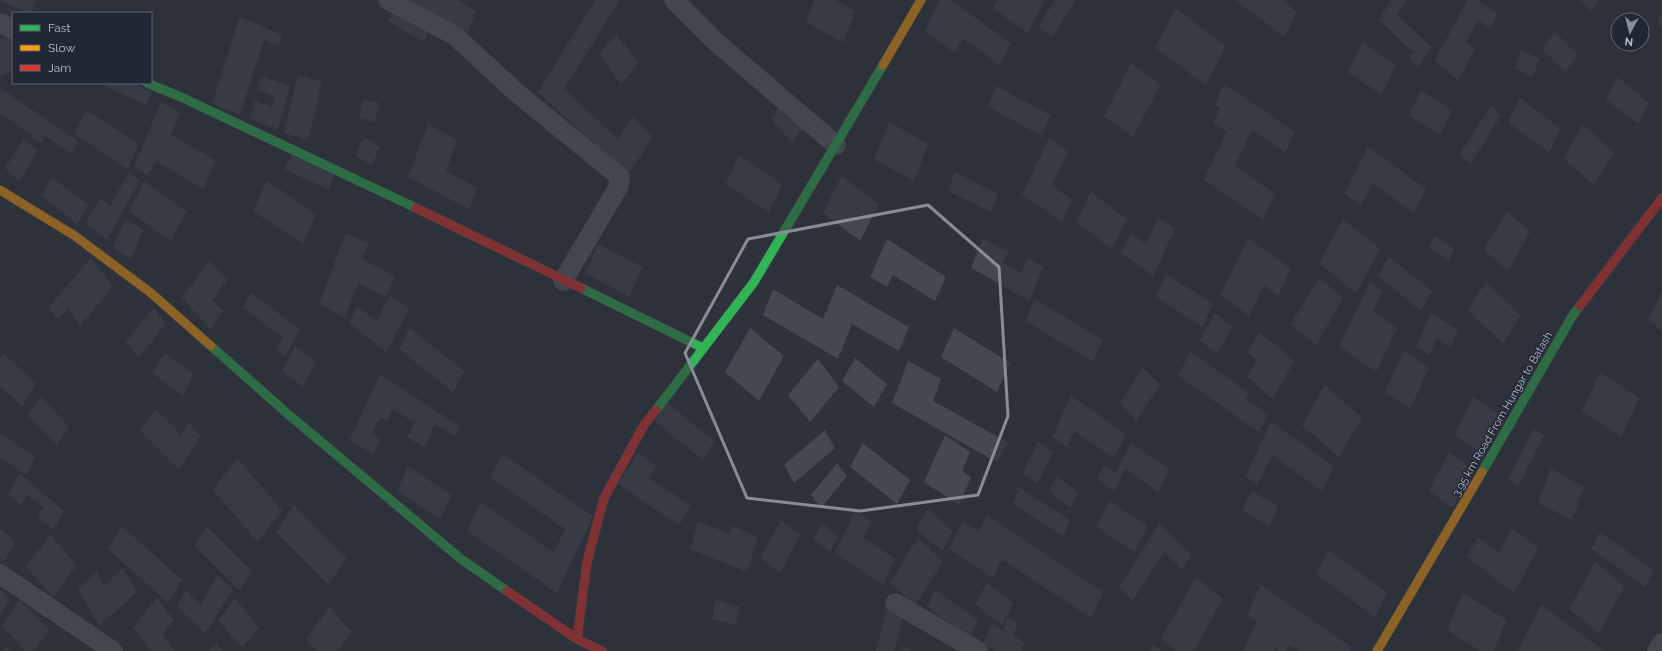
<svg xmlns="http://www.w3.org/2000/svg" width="1662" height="651" font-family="Raleway,sans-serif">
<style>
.building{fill:#44484f}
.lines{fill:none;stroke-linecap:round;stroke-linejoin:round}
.street-casing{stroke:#4a4d53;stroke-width:20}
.fast-casing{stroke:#4a4d53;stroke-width:10}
.slow-casing{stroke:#4a4d53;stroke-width:10}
.jam-casing{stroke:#4a4d53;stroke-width:10}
.street{stroke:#5e6168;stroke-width:19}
.fast{stroke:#30b455;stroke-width:9}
.slow{stroke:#ff9f0a;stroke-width:9}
.jam{stroke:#e5322d;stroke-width:9}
.marked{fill:none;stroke:#888d98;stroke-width:3;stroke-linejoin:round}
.labels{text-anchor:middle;stroke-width:3;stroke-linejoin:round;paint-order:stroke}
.street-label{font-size:11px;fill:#b9beca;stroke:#212835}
</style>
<rect width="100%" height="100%" fill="#2e323a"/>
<path class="building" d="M0 0H36L31 13H27Z
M409 0H457L476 11 467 33Z
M595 0H620L564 89 618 139 632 117 653 136 628 175 538 92Z
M814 0H835L855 11 843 42 806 22Z
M940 0H950L1011 43 1000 65 963 38 955 53 925 31Z
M997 0H1014L1016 2 1017 0H1045L1028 33 993 8Z
M1055 0H1075L1052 38 1039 26Z
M1236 0H1282L1297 12 1284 37Z
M1391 0H1407L1397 15 1431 47 1418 68 1409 59 1413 52 1379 20Z
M1467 0H1478L1498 15 1491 29 1478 20 1466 42 1475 49 1458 80 1435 61Z
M1579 0H1598L1592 11Z
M394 7 429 29 424 42 388 21Z
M1176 8 1226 47 1206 85 1155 47Z
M1662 14V26L1657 21Z
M240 17 282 35 279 46 264 40 240 115 212 104Z
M1555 32 1577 55 1565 72 1543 49Z
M13 34V71L0 76V39Z
M616 34 639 63 621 84 599 54Z
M1362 42 1396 65 1382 95 1348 72Z
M1521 50 1539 59 1533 77 1515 68Z
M1131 63 1160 85 1133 137 1104 116Z
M298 75 322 82 308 140 284 133Z
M261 76 290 86 278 129 250 119 255 101 272 107 275 96 257 90Z
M1618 77 1649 103 1638 124 1606 99Z
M106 83H133L152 92 146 105 105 86Z
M1224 84 1295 132 1285 152 1252 130 1235 166 1275 194 1263 220 1204 180 1227 132 1213 123 1220 108 1215 104Z
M996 86 1050 115 1042 136 988 107Z
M0 88 78 141 72 154 44 136 41 144 31 137 32 135 0 113Z
M1421 90 1452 110 1440 135 1409 115Z
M1520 98 1561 129 1549 152 1508 122Z
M363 99 379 103 375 122 359 118Z
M161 102 180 113 171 135 215 160 204 189 155 161 149 176 134 167Z
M782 104 803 128 792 143 771 119Z
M1491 106 1501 116 1470 164 1460 154Z
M86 110 139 144 127 169 75 134Z
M889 122 928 144 914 181 874 159Z
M428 124 457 140 446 171 477 188 469 209 408 177Z
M1583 125 1614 152 1594 185 1563 158Z
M364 137 380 147 372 165 356 156Z
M1049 138 1068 152 1051 185 1072 200 1062 222 1022 194Z
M24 139 38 151 19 181 5 168Z
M1368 147 1426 189 1414 213 1372 183 1361 205 1345 194Z
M291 155 335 174 328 189 285 170Z
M739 155 782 184 769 212 726 184Z
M129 172 140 181 107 240 86 223 100 198 110 206Z
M955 172 998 194 991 212 948 191Z
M842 176 879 204 860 241 823 213Z
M52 177 88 205 77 224 42 196Z
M144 181 186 211 171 241 129 211Z
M267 181 316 214 303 244 253 211Z
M1091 192 1127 219 1112 249 1076 222Z
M1507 211 1530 232 1508 271 1484 250Z
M1158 217 1175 229 1153 276 1121 253 1130 233 1146 244Z
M125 219 143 230 131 259 113 248Z
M1343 219 1380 249 1356 293 1319 263Z
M346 233 368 244 362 259 395 276 386 297 358 283 345 318 319 304Z
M1434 236 1454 249 1449 261 1429 248Z
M983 238 1008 252 1003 263 1021 273 1027 258 1043 267 1030 301 971 268Z
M1248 238 1291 269 1278 296 1264 285 1249 316 1220 295Z
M887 239 946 277 935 301 893 275 887 287 870 277Z
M598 244 642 267 630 297 586 274Z
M1389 257 1432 291 1421 311 1378 276Z
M91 258 113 286 80 326 68 309 58 320 49 307Z
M209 261 227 280 212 300 223 311 210 329 182 298Z
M1166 274 1213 304 1203 327 1156 297Z
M1319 278 1343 298 1316 345 1291 324Z
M1370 282 1383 291 1373 311 1397 329 1376 372 1339 346Z
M1486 282 1521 315 1503 344 1468 310Z
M837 285 909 327 899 351 852 324 838 359 763 315 773 289 823 319Z
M251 293 300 329 285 357 276 350 283 337 243 308Z
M1662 293V331L1648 319Z
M390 295 409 309 386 352 349 323 357 306 377 321Z
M1035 299 1103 340 1093 362 1026 321Z
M153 308 166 323 139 358 126 342Z
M1215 313 1232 327 1217 354 1200 340Z
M1431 313 1458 330 1450 347 1437 338 1429 355 1416 347Z
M410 328 464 371 453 392 399 349Z
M750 328 784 356 759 401 725 372Z
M954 328 1010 363 997 392 941 357Z
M1260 332 1294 361 1273 399 1247 377 1257 360 1248 352Z
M295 346 316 362 303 387 282 371Z
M1404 351 1429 368 1410 409 1385 392Z
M164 352 194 375 183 396 153 373Z
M1190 352 1249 393 1246 399 1268 414 1259 432 1178 376Z
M3 353 36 384 22 406 0 386V358Z
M855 358 887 384 874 407 842 381Z
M818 359 839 387 810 422 788 395Z
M908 361 941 379 933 401 1007 442 998 463 892 403Z
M1143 368 1160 385 1136 420 1120 403Z
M1600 372 1639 398 1621 437 1582 411Z
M380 374 459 426 455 436 435 424 424 448 408 437 414 422 393 409 387 422 380 417 372 434 380 439 373 455 350 440Z
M1325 385 1362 418 1339 457 1302 425Z
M1071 396 1126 434 1114 458 1074 431 1067 447 1052 437Z
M41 397 69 427 57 445 28 415Z
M1473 397 1501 416 1483 454 1455 435Z
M666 402 714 441 703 460 655 421Z
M155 409 181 435 189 423 201 436 179 469 140 430Z
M1271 422 1334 466 1322 491 1272 455 1257 485 1245 476Z
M1534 429 1544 436 1518 487 1508 479Z
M825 430 835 448 794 483 784 465Z
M0 433 35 457 27 475 0 457Z
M945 435 970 452 962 471 971 477 959 505 924 482Z
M1038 441 1053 452 1037 484 1022 473Z
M863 443 910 480 897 504 850 467Z
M1131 443 1169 469 1158 492 1125 469 1114 491 1097 479 1104 465 1116 473Z
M1449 452 1473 470 1452 508 1429 490Z
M638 453 657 466 649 478 691 506 679 525 618 484Z
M502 454 593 516 557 593 467 531 481 502 554 553 565 529 491 478Z
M237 458 282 510 258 542 213 490Z
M837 463 847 476 821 508 811 495Z
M408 466 451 495 440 519 397 491Z
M1551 469 1584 487 1572 520 1538 503Z
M20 474 64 511 53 530 38 517 44 508 27 494 21 505 8 494Z
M1057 476 1078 493 1070 508 1049 491Z
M1019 488 1070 520 1063 536 1013 504Z
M1251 491 1278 506 1270 526 1243 511Z
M1109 501 1147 526 1135 552 1097 527Z
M294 505 346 558 328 585 276 532Z
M928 509 953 531 942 551 917 529Z
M855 510 871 521 864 538 895 559 883 585 835 553Z
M987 515 1103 592 1091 618 1002 559 993 578 949 549 962 521 979 532Z
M781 520 800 535 780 573 761 558Z
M698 521 730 534 732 526 758 537 747 572 690 549Z
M821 523 838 536 830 552 813 539Z
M1159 524 1191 555 1182 569 1164 552 1133 600 1119 587Z
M122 526 182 580 168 603 108 549Z
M207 526 252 571 239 590 194 545Z
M1512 528 1538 548 1514 593 1467 557 1478 537 1499 553Z
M0 529 15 542 4 561 0 558Z
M1600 532 1653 570 1645 587 1592 549Z
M50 535 77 565 53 597 26 567Z
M918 538 943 561 915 606 890 582Z
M1328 550 1387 592 1375 617 1316 574Z
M1595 562 1625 586 1599 633 1569 609Z
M123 568 137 592 99 626 78 589 97 572 104 586Z
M218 576 233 590 205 633 177 607 186 591 200 605Z
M1196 577 1223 599 1194 651H1176L1161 639Z
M987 583 1013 603 1002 625 975 604Z
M1261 585 1351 647 1349 651H1298L1290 645 1287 651H1279L1275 648 1274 651H1243L1257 622 1247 615Z
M0 590 10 600 0 616Z
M935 590 978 620 970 637 927 607Z
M1463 593 1507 620 1493 651H1480L1447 630Z
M157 598 174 620 162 635 175 651H151L133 627Z
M235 599 259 627 242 648 218 620Z
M20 600 49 631 34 651H25L2 626Z
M716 600 740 607 736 625 712 619Z
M1541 605 1604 651H1517Z
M329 607 352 632 338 651H316L306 640Z
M887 609 903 615 894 651H876Z
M1008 617 1018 623 1013 635 1025 643 1021 651H995L983 644 992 624 1003 631Z
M217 643 222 651H209Z
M1154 645 1161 651H1150Z
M903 646 912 651H901Z
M6 647 13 651H4Z"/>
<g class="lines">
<g class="street-casing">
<path id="street" d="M388 0 454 35 517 93 620 177 619 186 563 281
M674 0 715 41 836 145
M0 23 13 29
M0 574 113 651
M895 603 978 651
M1657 651 1662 643"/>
</g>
<g class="fast-casing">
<path id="fast" d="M147 83 181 97 416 208
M581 288 703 348
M211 346 289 415 461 559 507 591
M656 410 754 282 883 65
M1482 472 1573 315 1580 306"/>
</g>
<g class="slow-casing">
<path id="slow" d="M883 65 921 0
M0 190 75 236 151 293 211 346
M1377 651 1482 472"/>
</g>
<g class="jam-casing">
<path id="jam" d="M416 208 581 288
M1580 306 1662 198
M507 591 577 639 602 651
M577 639 587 562 604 498 644 425 656 410"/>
</g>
<use href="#street" class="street"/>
<use href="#fast" class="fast"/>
<use href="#slow" class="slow"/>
<use href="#jam" class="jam"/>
</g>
<path d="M0 0H1662V651H0ZM928 205 999 267 1008 416 978 495 860 511 747 498 685 353 748 239Z" fill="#2e323a" fill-opacity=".55" fill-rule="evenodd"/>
<path class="marked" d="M928 205 999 267 1008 416 978 495 860 511 747 498 685 353 748 239Z"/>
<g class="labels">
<g class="street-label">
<text transform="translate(1502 414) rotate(-60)" y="4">3.95 km Road From Hungar to Batash</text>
</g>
</g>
<rect x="12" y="12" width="140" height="72" fill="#212835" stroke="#5e6471"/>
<rect x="20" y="25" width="20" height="6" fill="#30b455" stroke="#5e6471"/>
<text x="48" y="32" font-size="12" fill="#b9beca">Fast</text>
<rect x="20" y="45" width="20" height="6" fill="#ff9f0a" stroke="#5e6471"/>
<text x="48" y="52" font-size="12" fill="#b9beca">Slow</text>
<rect x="20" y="65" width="20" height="6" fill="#e5322d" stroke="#5e6471"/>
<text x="48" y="72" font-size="12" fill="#b9beca">Jam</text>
<g transform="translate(1630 32) rotate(187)"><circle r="19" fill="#212835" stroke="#5e6471"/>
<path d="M0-3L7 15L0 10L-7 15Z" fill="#888d98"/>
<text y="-6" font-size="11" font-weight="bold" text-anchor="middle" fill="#b9beca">N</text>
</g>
</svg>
